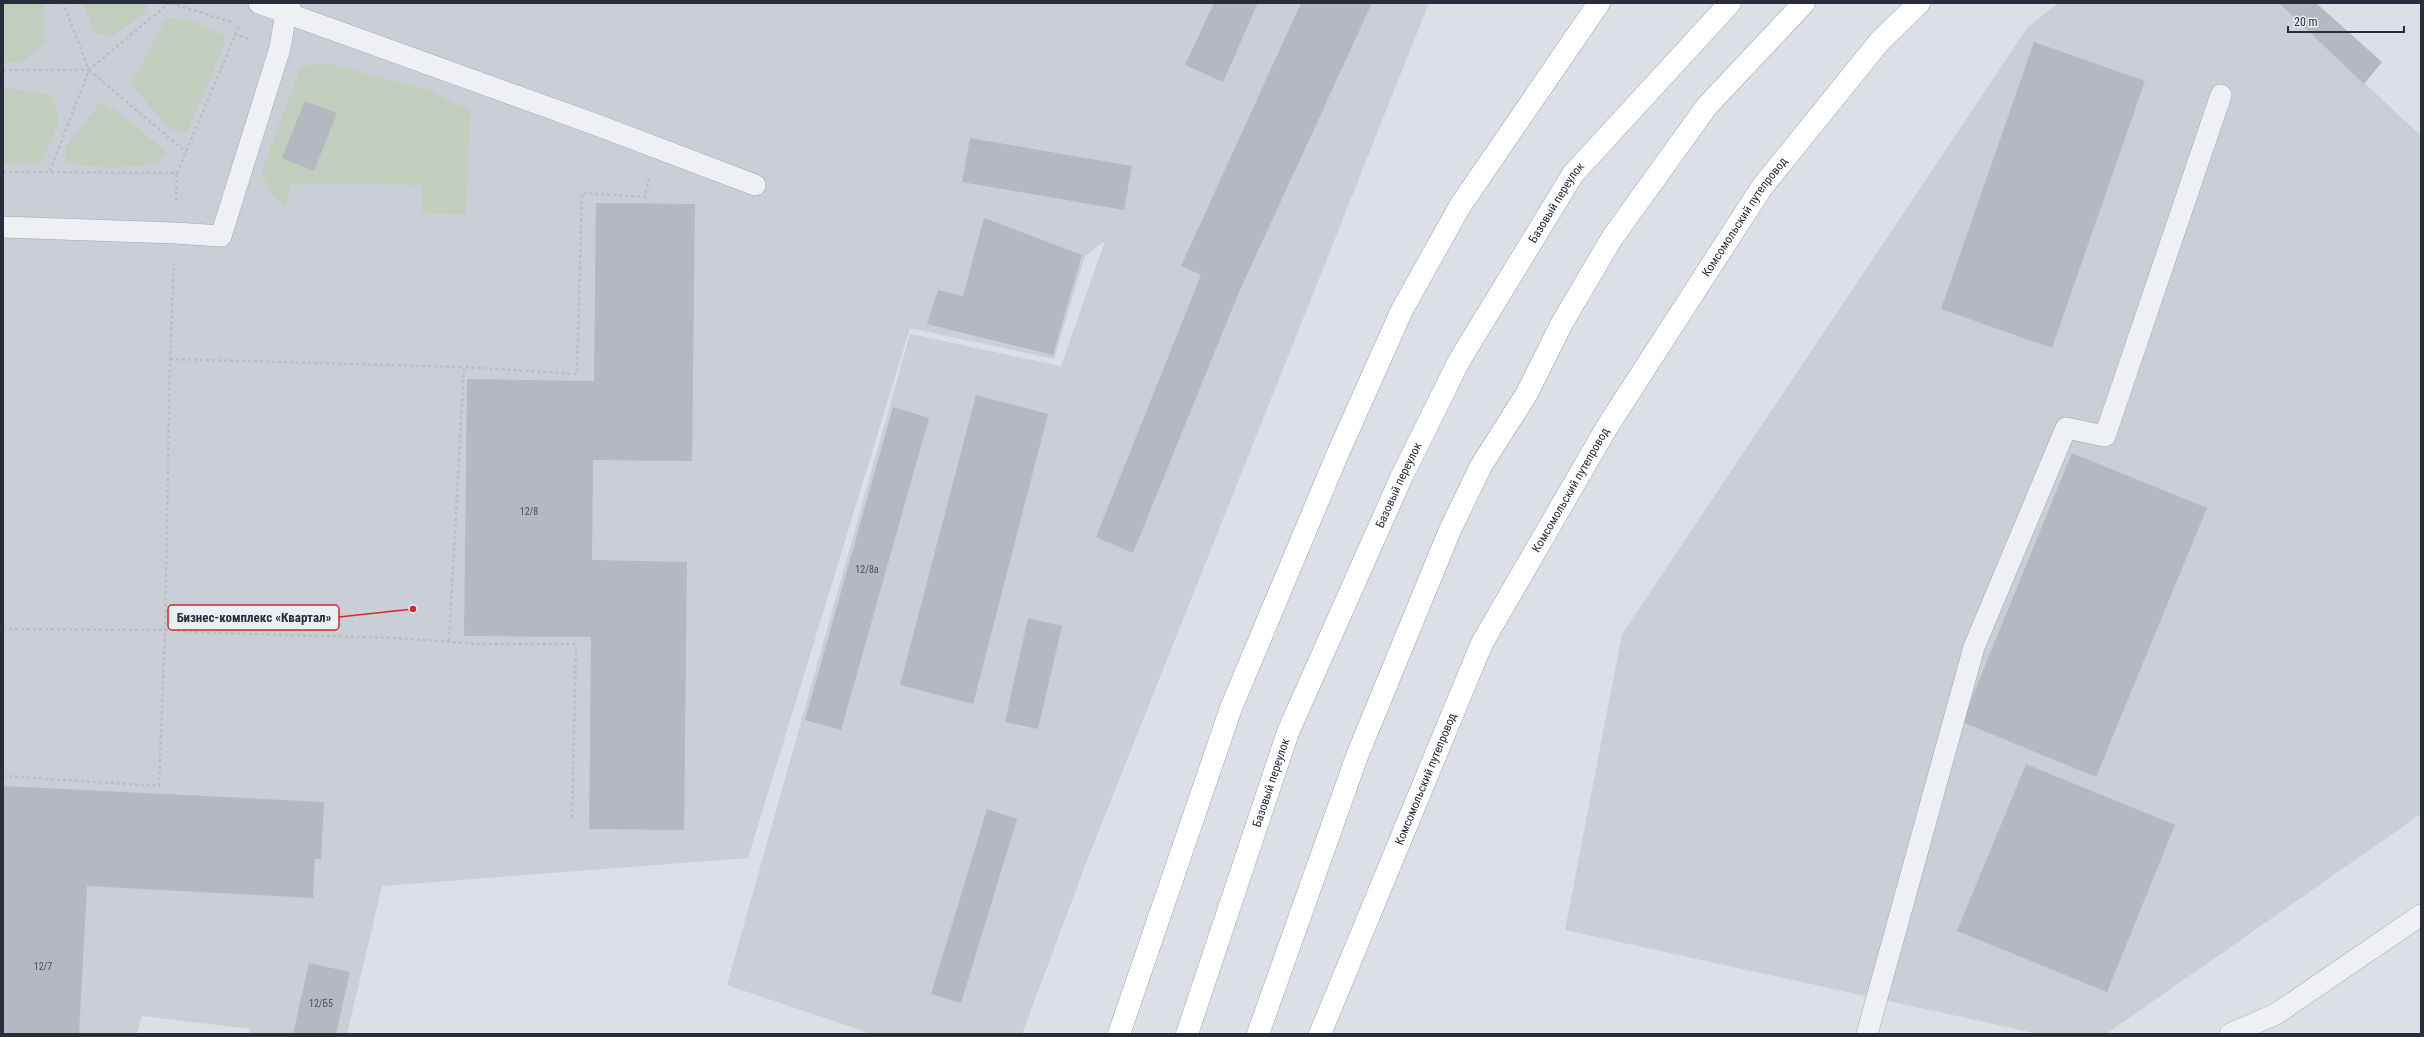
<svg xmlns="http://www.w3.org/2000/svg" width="2424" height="1037" font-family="'Roboto Condensed',sans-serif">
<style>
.built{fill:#caced6}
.green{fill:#c1cebe}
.building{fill:#b4b8c1}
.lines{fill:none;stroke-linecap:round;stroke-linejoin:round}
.lane-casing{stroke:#a2a6ae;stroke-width:22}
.primary-casing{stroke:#9ca3b0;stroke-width:23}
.path{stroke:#babdc4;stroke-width:2.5;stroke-dasharray:3 3;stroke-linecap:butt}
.lane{stroke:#eef0f4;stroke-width:21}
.primary{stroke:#fff;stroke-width:22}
.labels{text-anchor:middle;stroke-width:3.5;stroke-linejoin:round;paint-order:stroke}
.number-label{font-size:10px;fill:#4a505c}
.street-label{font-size:12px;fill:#272d3a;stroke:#ebeef3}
.leader{fill:none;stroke:#d62828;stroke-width:1.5}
.callout-dot{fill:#d62828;stroke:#ebeef3;stroke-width:1.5}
.callout{fill:#ebeef3;stroke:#d62828;stroke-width:1.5}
.callout-label{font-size:13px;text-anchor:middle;font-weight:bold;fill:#272d3a}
</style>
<rect width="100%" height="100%" fill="#dcdfe5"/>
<path class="built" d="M3 3H1429L1091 850 1022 1034H872L727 985 910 334 1061 366 1105 241 1085 256 1054 359 910 328 748 858 382 886 347 1034H250L251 1029 142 1016 137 1034H3Z
M2058 3H2279L2421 136V814L2106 1034H2039L1565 930 1622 634 2028 27Z"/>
<path class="green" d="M3 3H43L45 43 21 63 3 62Z
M84 3H145L147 8 144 14 111 37 93 32Z
M166 18 191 21 224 35V46L188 130 176 132 169 129 131 84Z
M325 63 425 89 470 110 466 214 423 213 421 185 291 184 286 207 272 195 261 173 301 66Z
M3 87 50 95 59 117 53 137 40 164H3Z
M100 103 116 111 166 151 159 163C134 168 88 170 65 161V148Z"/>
<path class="building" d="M1214 3H1258L1223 82 1185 65Z
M1301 3H1372L1239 292 1133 553 1096 537 1201 275 1181 266Z
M2279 3H2316L2382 62 2364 84Z
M2034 42 2145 81 2052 348 1941 309Z
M305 101 337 113 314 171 282 158Z
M970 138 1132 166 1124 210 962 182Z
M596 203 695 204 692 461 593 460 592 560 687 562 684 830 589 829 591 637 464 636 467 379 594 381Z
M984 218 1082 255 1053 355 927 324 938 290 963 296Z
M976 395 1048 414 973 704 900 685Z
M893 407 929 418 841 730 805 720Z
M2072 453 2207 508 2096 777 1962 722Z
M1028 618 1062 626 1038 729 1005 722Z
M2026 764 2175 825 2107 992 1957 931Z
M3 786 324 802 321 859H315L313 898 87 886 79 1034H3Z
M987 809 1017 819 961 1003 931 994Z
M309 963 350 972 336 1034H293Z"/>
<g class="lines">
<g class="lane-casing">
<path id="lane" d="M259 3 597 125 755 185
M3 227 175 233 221 236 280 48 286 12 290 3
M1867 1034 1974 647 2066 428 2105 436 2221 95
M2230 1034 2276 1014 2421 915"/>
</g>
<g class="primary-casing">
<g id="primary">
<path d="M1119 1034 1231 708 1338 453 1402 310 1460 206 1599 3"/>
<path id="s1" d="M1187 1034 1288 732 1401 478 1459 361 1573 174 1730 3"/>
<path d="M1258 1034 1357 756 1450 530 1481 466 1527 393 1562 323 1612 238 1707 106 1804 3"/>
<path id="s2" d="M1320 1034 1482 643 1607 427 1762 187 1880 41 1919 3"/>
</g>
</g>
<path class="path" d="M171 3 234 23
M234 34 249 39
M3 70H89L63 3
M89 70 186 152
M50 171 89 70 169 3
M3 172 177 173 239 26
M176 201 177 173
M170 359 464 367
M3 629 165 630 217 633 396 638 481 644H576L572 818
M449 641 464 367 577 374 582 193 645 197 649 178
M3 776 159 786 165 630 170 359 174 264"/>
<use href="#lane" class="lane"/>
<use href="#primary" class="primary"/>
</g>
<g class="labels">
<g class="number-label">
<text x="529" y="515">12/8</text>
<text x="867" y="573">12/8а</text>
<text x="43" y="970">12/7</text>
<text x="321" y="1007">12/Б5</text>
</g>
<g class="street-label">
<text dy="4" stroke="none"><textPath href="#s1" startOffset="913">Базовый переулок</textPath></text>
<text dy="4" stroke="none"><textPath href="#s2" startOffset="924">Комсомольский путепровод</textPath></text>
<text dy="4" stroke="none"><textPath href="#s1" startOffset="589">Базовый переулок</textPath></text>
<text dy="4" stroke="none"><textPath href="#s2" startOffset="600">Комсомольский путепровод</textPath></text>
<text dy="4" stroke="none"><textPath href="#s2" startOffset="276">Комсомольский путепровод</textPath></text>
<text dy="4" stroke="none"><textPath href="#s1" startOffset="265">Базовый переулок</textPath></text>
</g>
</g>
<path class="leader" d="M413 609L339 617"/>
<circle class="callout-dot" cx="413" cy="609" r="4"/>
<rect class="callout" x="168" y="605" width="171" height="25" rx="4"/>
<g class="callout-label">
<text x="254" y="622">Бизнес-комплекс «Квартал»</text>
</g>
<rect width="2424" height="1037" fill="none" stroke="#272d3a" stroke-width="8"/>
<path d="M2288 26v6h116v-6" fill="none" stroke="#272d3a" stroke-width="2"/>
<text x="2294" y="26" font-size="12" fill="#272d3a" stroke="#ebeef3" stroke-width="3" paint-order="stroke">20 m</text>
</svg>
